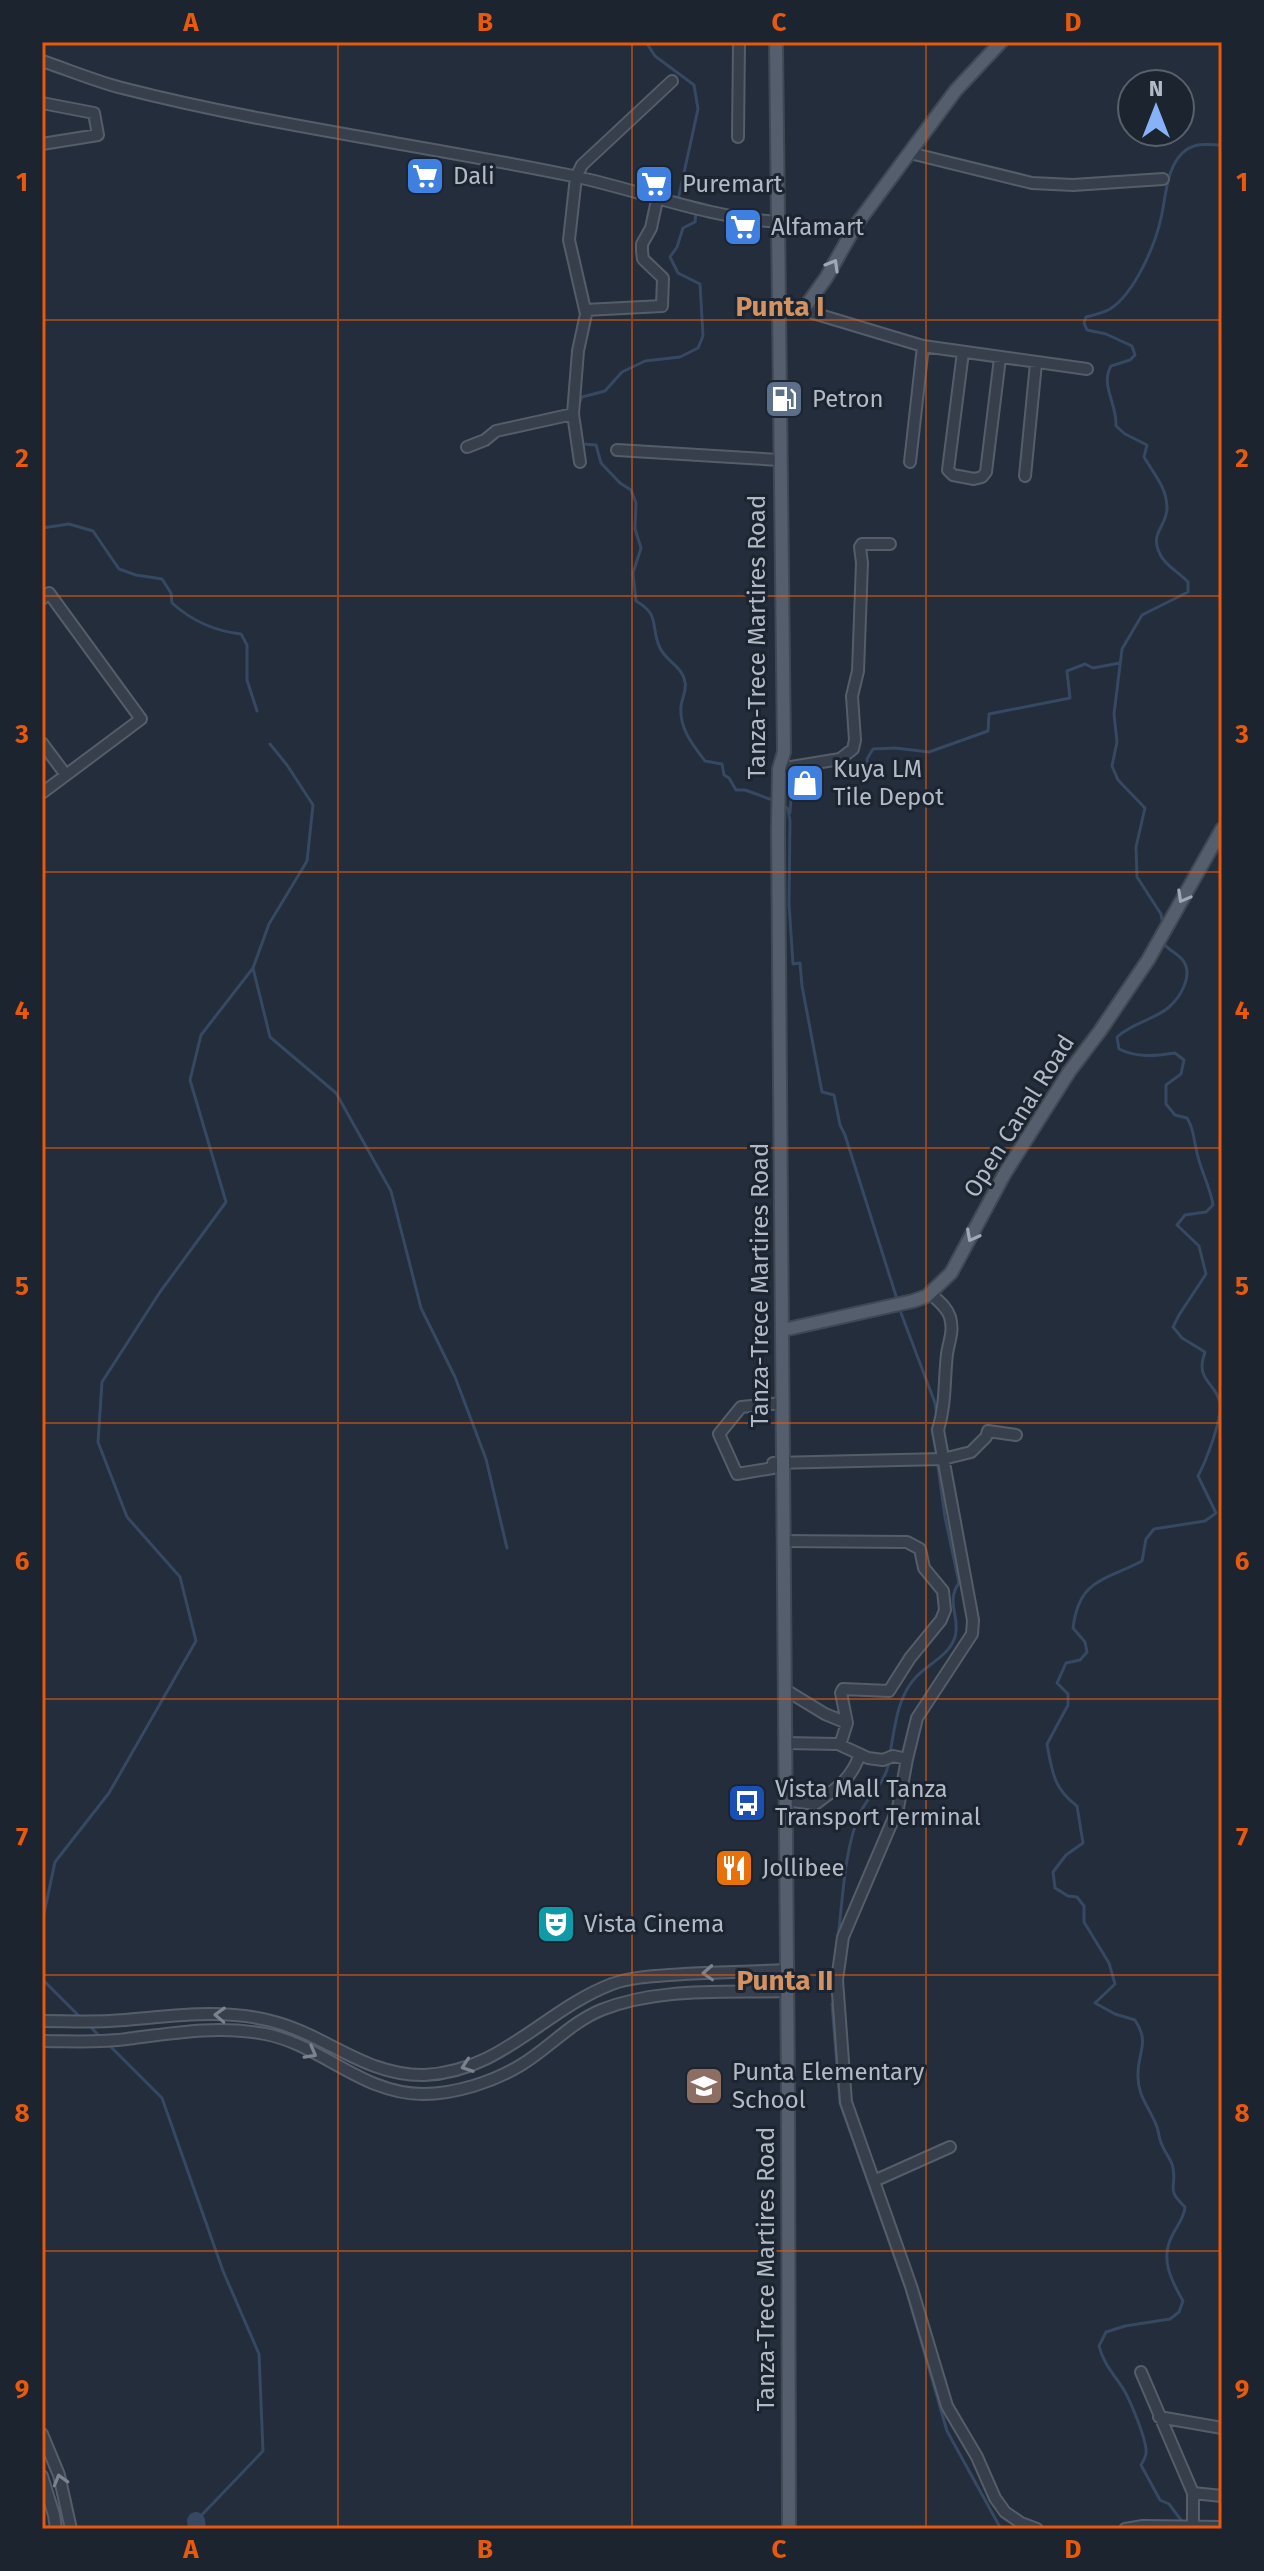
<svg xmlns="http://www.w3.org/2000/svg" width="1264" height="2571" font-family="'Fira Sans',sans-serif">
<style>
.lines{fill:none;stroke-linecap:round;stroke-linejoin:round}
.stream{stroke:#364862;stroke-width:3}
.river{stroke:#364862;stroke-width:18}
.minor-casing{stroke:#555d69;stroke-width:14}
.major-casing{stroke:#404854;stroke-width:16}
.minor{stroke:#363f4b;stroke-width:10}
.major{stroke:#545e6c;stroke-width:12}
.oneway{stroke:#9fa8b5}
.oneway2{stroke:#7a838f}
.grid{fill:none;stroke:#e8590c;stroke-width:2;stroke-opacity:0.55}
.labels{text-anchor:middle;stroke-width:6;stroke-linejoin:round;paint-order:stroke}
.poi-label{font-size:24px;fill:#b2bac7;stroke:#1c2430;text-anchor:start}
.street-label{font-size:24px;fill:#b2bac7;stroke:#1c2430}
.quarter-label{font-size:28px;font-weight:bold;fill:#d39261;stroke:#1c2430}
.neatline{fill:none;stroke:#e8590c;stroke-width:3}
.grid-label{font-size:26px;text-anchor:middle;font-weight:bold;fill:#e8590c}
</style>
<rect width="100%" height="100%" fill="#232d3b"/>
<g class="lines">
<path class="stream" d="M646 42 655 56 694 85 698 109 678 200
M578 406 582 397 605 391 622 372 645 361 680 357 698 348 703 336 700 284 678 273 670 257 677 247 683 228 695 222 696 212
M581 441 583 444 596 445 601 463 620 483 631 490 636 503 635 529 641 548 633 573 636 601C661 615 650 627 660 648 666 661 683 667 685 682 687 690 682 698 681 706 679 728 692 744 705 761L722 764 724 775 729 778 736 790H745L775 801
M42 528 69 524 93 531 119 569 136 575 162 579 171 593 172 603C192 621 214 631 241 634L247 645V680L257 711
M843 762 849 761 850 771 868 769 867 759 873 749 895 748 929 752 988 731 989 714 1070 698 1067 671 1085 664 1093 668 1120 663
M812 768 832 765
M791 793 790 772 793 771
M782 804 788 809 790 821
M790 813 791 799
M790 820 789 904 793 964 800 963 802 986 822 1092 834 1095 840 1125 845 1135 896 1296
M1162 920 1161 914 1137 877 1136 847 1145 808 1118 780 1112 766 1117 742 1114 714 1122 649 1142 615 1188 592V582C1180 573 1166 566 1161 556 1148 533 1167 527 1167 508 1167 488 1154 474 1144 457L1147 445 1125 434 1116 426C1117 403 1100 385 1111 366L1130 360 1135 355 1132 346 1106 334 1087 330 1084 323 1086 317C1094 315 1103 313 1110 309 1134 294 1155 246 1161 218 1166 198 1166 164 1186 150 1197 142 1210 145 1222 145
M1165 945C1170 951 1180 955 1184 962 1193 976 1180 998 1168 1008 1153 1020 1132 1023 1117 1037L1119 1049C1137 1058 1155 1056 1175 1053L1184 1060 1181 1074 1166 1085V1104L1175 1115 1187 1118C1194 1129 1193 1136 1196 1148 1199 1168 1210 1185 1213 1205L1206 1212 1185 1215 1177 1225 1199 1246 1206 1274 1179 1315 1173 1327 1182 1338 1205 1352C1194 1382 1217 1382 1220 1404 1222 1420 1206 1461 1198 1476L1216 1513 1205 1521 1154 1529 1146 1539 1142 1561C1104 1581 1079 1579 1073 1628L1085 1642 1087 1652 1080 1660 1066 1663 1057 1683 1068 1694V1705L1047 1744C1052 1772 1054 1789 1077 1806L1083 1843 1066 1855 1053 1872 1055 1888 1068 1896 1077 1897 1084 1906V1922L1109 1963 1115 1984 1095 2003 1115 2014 1135 2020C1150 2043 1138 2051 1138 2074 1137 2096 1150 2108 1157 2127 1159 2133 1159 2139 1162 2145 1165 2153 1172 2160 1173 2168 1177 2189 1165 2188 1185 2207 1184 2219 1177 2225 1172 2236 1160 2259 1171 2280 1183 2301L1179 2312 1170 2319 1125 2326 1106 2332 1099 2346C1103 2362 1111 2371 1120 2384 1128 2394 1148 2442 1146 2454 1145 2458 1143 2462 1141 2465L1160 2500 1169 2504 1181 2520
M253 968 270 1037 336 1093 391 1191 421 1308 455 1377 486 1459 507 1548
M901 1313 935 1403 937 1416 932 1429 936 1451
M890 1753C895 1727 897 1697 916 1677 929 1663 949 1656 955 1637 961 1618 945 1602 959 1583L945 1517 938 1467
M42 1923 55 1862 109 1793 196 1641 180 1577 127 1517 98 1442 102 1382 160 1292 226 1202 190 1080 201 1035 253 968 269 924 307 861 313 805 287 765 270 744
M838 1938C843 1898 844 1852 859 1815 868 1794 885 1786 889 1761
M42 1979 82 2019
M832 2004 840 2103 906 2289 947 2431 1001 2529
M88 2024 102 2039
M108 2044 162 2098 223 2271 259 2354 263 2451 196 2521"/>
<path class="river" d="M196 2521 197 2529"/>
<g class="minor-casing">
<path id="minor" d="M42 61C69 70 95 81 122 88 271 126 423 145 573 176 643 191 707 218 780 222
M42 103 94 113 98 135 42 144
M738 137 739 42
M910 153 1032 183 1073 185 1163 179
M585 310 662 306 663 278 643 259 642 251V244L651 228 657 200
M803 310 923 346 1087 369
M963 352 948 470 953 475 974 479 982 477 986 472 1000 358
M467 447 485 440 496 431 573 414
M617 450 779 460
M580 462 573 414 578 351 586 314 569 240 576 177 582 165 672 81
M910 462 923 346
M1025 476 1036 363
M42 599 49 593 141 719 42 793
M42 743 66 775
M779 769 840 759 853 749 855 740 852 696 858 671 862 563 860 547 862 544H890
M782 1403 741 1407 719 1434 737 1474 773 1468V1463L943 1459 971 1452 986 1437 988 1431 1016 1435
M783 1541 907 1542 920 1549 924 1568 943 1591 945 1610 941 1620 910 1658 889 1691 843 1689 841 1693 847 1723
M784 1689 825 1714 847 1723 840 1745
M785 1743 838 1744 868 1758 883 1760 893 1756 907 1759 917 1718 972 1634 973 1620 938 1430C946 1404 944 1380 947 1354 949 1341 954 1331 950 1317 947 1307 937 1300 930 1293
M907 1759 898 1808 843 1937 837 1980 846 2102 911 2286 947 2406 977 2457 995 2498 1005 2512 1021 2523 1037 2529
M785 1800 815 1804C836 1789 851 1780 860 1754
M42 2021C64 2021 87 2022 109 2021 162 2018 218 2007 271 2021 325 2034 365 2076 424 2075 501 2072 544 2010 612 1984 634 1976 660 1976 684 1974 718 1972 752 1972 786 1970
M42 2041C70 2041 99 2043 127 2039 173 2033 219 2025 265 2034 322 2045 362 2094 423 2094 455 2094 493 2082 521 2065 548 2049 570 2023 601 2010 659 1987 725 1993 787 1991
M874 2181 950 2147
M1141 2372 1193 2493V2526
M1159 2417 1222 2428
M42 2434 59 2475 71 2529
M42 2476 54 2515 56 2529
M1193 2493 1222 2496
M1125 2529 1143 2526 1222 2527"/>
</g>
<g class="major-casing">
<path id="major" d="M776 42 784 752 779 769 778 831 788 2090 789 2529
M779 309 803 310 826 278 856 225 956 90 1001 42
M783 1330 913 1301 927 1296 951 1273 1005 1173 1069 1072 1100 1031 1148 960 1222 829"/>
</g>
<use href="#minor" class="minor"/>
<use href="#major" class="major"/>
</g>
<defs><path id="oneway-chevron" d="M-2-3.5L2.5 0L-2 3.5" fill="none" stroke-width="1.6" stroke-linecap="round" stroke-linejoin="round" transform="scale(2)"/></defs>
<g class="oneway">
<use href="#oneway-chevron" transform="translate(833 265) rotate(-60)"/>
<use href="#oneway-chevron" transform="translate(1183 897) rotate(119)"/>
<use href="#oneway-chevron" transform="translate(972 1236) rotate(118)"/>
</g>
<g class="oneway2">
<use href="#oneway-chevron" transform="translate(708 1973) rotate(177)"/>
<use href="#oneway-chevron" transform="translate(220 2015) rotate(-178)"/>
<use href="#oneway-chevron" transform="translate(311 2053) rotate(29)"/>
<use href="#oneway-chevron" transform="translate(467 2066) rotate(161)"/>
<use href="#oneway-chevron" transform="translate(60 2480) rotate(-106)"/>
</g>
<path class="grid" d="M338 42V2529M632 42V2529M926 42V2529M42 320H1222M42 596H1222M42 872H1222M42 1148H1222M42 1423H1222M42 1699H1222M42 1975H1222M42 2251H1222"/>
<defs>
<g id="supermarket-square" transform="scale(2)"><rect x="-9" y="-9" width="18" height="18" rx="4" fill="#3f7fe0" stroke="#1c2430"/><path d="M-6-5.5h2.5l.6 2H6L4.5 2H-2.5L-4.4-4H-6ZM-1.5 3.2a1.3 1.3 0 1 0 .1 0ZM3 3.2a1.3 1.3 0 1 0 .1 0Z" fill="#fff"/></g>
<g id="fuel-square" transform="scale(2)"><rect x="-9" y="-9" width="18" height="18" rx="4" fill="#5c6f8a" stroke="#1c2430"/><path d="M-5.5-6h7V0h2V4h1.3V-2.5L3-4.5l.8-.8L6-3V5H2.5V1h-1V6h-7ZM-4.2-4.7v3.2H.2V-4.7Z" fill="#fff"/></g>
<g id="shop-square" transform="scale(2)"><rect x="-9" y="-9" width="18" height="18" rx="4" fill="#3f7fe0" stroke="#1c2430"/><path d="M-5-2.5h2.3a2.7 3.5 0 0 1 5.4 0H5L5.5 6h-11ZM-1.5-2.5h3a1.5 2.3 0 0 0-3 0Z" fill="#fff"/></g>
<g id="bus-square" transform="scale(2)"><rect x="-9" y="-9" width="18" height="18" rx="4" fill="#1a4fb4" stroke="#1c2430"/><path d="M-5-6H5V4H4V6H2V4H-2V6H-4V4H-5ZM-3.5-4V0h7V-4ZM-3.5 1.2v1.5H-2V1.2ZM2 1.2v1.5H3.5V1.2Z" fill="#fff"/></g>
<g id="restaurant-square" transform="scale(2)"><rect x="-9" y="-9" width="18" height="18" rx="4" fill="#e8710a" stroke="#1c2430"/><path d="M-5-6h1v4h1v-4h1v4h1v-4h1v5L-1.5 .5V6h-2V.5L-5-1ZM5-6V6H3V1.5H1.5Q1.5-4 5-6Z" fill="#fff"/></g>
<g id="theatre-square" transform="scale(2)"><rect x="-9" y="-9" width="18" height="18" rx="4" fill="#0f9aa8" stroke="#1c2430"/><path d="M-5-5.5Q0-4 5-5.5V0Q5 5 0 6Q-5 5-5 0ZM-3.3-2.5H-1v1.5H-3.3ZM1-2.5H3.3v1.5H1ZM-2.8 1Q0 5.5 2.8 1Z" fill="#fff"/></g>
<g id="school-square" transform="scale(2)"><rect x="-9" y="-9" width="18" height="18" rx="4" fill="#8d6e63" stroke="#1c2430"/><path d="M0-5L7-2L0 1L-7-2ZM-4 1L0 2.5L4 1V4Q0 6-4 4Z" fill="#fff"/></g>
</defs>
<g fill-rule="evenodd">
<use href="#supermarket-square" x="425" y="176"/>
<use href="#supermarket-square" x="654" y="184"/>
<use href="#supermarket-square" x="743" y="227"/>
<use href="#fuel-square" x="784" y="399"/>
<use href="#shop-square" x="805" y="783"/>
<use href="#bus-square" x="747" y="1803"/>
<use href="#restaurant-square" x="734" y="1868"/>
<use href="#theatre-square" x="556" y="1924"/>
<use href="#school-square" x="704" y="2086"/>
</g>
<g class="labels">
<g class="poi-label">
<text x="453" y="184">Dali</text>
<text x="682" y="192">Puremart</text>
<text x="771" y="235">Alfamart</text>
<text x="812" y="407">Petron</text>
<text x="833" y="777">Kuya LM<tspan x="833" dy="28">Tile Depot</tspan></text>
<text x="775" y="1797">Vista Mall Tanza<tspan x="775" dy="28">Transport Terminal</tspan></text>
<text x="762" y="1876">Jollibee</text>
<text x="584" y="1932">Vista Cinema</text>
<text x="732" y="2080">Punta Elementary<tspan x="732" dy="28">School</tspan></text>
</g>
<g class="street-label">
<text transform="translate(757 637) rotate(-90)" y="8">Tanza-Trece Martires Road</text>
<text transform="translate(1019 1116) rotate(-58)" y="8">Open Canal Road</text>
<text transform="translate(760 1285) rotate(-90)" y="8">Tanza-Trece Martires Road</text>
<text transform="translate(766 2269) rotate(-90)" y="8">Tanza-Trece Martires Road</text>
</g>
<g class="quarter-label">
<text x="780" y="316">Punta I</text>
<text x="785" y="1990">Punta II</text>
</g>
</g>
<rect width="1264" height="2571" fill="none" stroke="#1c2430" stroke-width="88"/>
<g transform="translate(1156 108)"><circle r="38" fill="#1c2430" stroke="#58606c" stroke-width="2"/>
<path d="M0-6L14 30L0 20L-14 30Z" fill="#87b2f7"/>
<text y="-12" font-size="22" font-weight="bold" text-anchor="middle" fill="#b2bac7">N</text>
</g>
<rect x="44" y="44" width="1176" height="2483" class="neatline"/>
<g class="grid-label">
<text x="191" y="31">A</text>
<text x="485" y="31">B</text>
<text x="779" y="31">C</text>
<text x="1073" y="31">D</text>
<text x="22" y="191">1</text>
<text x="1242" y="191">1</text>
<text x="22" y="467">2</text>
<text x="1242" y="467">2</text>
<text x="22" y="743">3</text>
<text x="1242" y="743">3</text>
<text x="22" y="1019">4</text>
<text x="1242" y="1019">4</text>
<text x="22" y="1295">5</text>
<text x="1242" y="1295">5</text>
<text x="22" y="1570">6</text>
<text x="1242" y="1570">6</text>
<text x="22" y="1846">7</text>
<text x="1242" y="1846">7</text>
<text x="22" y="2122">8</text>
<text x="1242" y="2122">8</text>
<text x="22" y="2398">9</text>
<text x="1242" y="2398">9</text>
<text x="191" y="2558">A</text>
<text x="485" y="2558">B</text>
<text x="779" y="2558">C</text>
<text x="1073" y="2558">D</text>
</g>
</svg>
